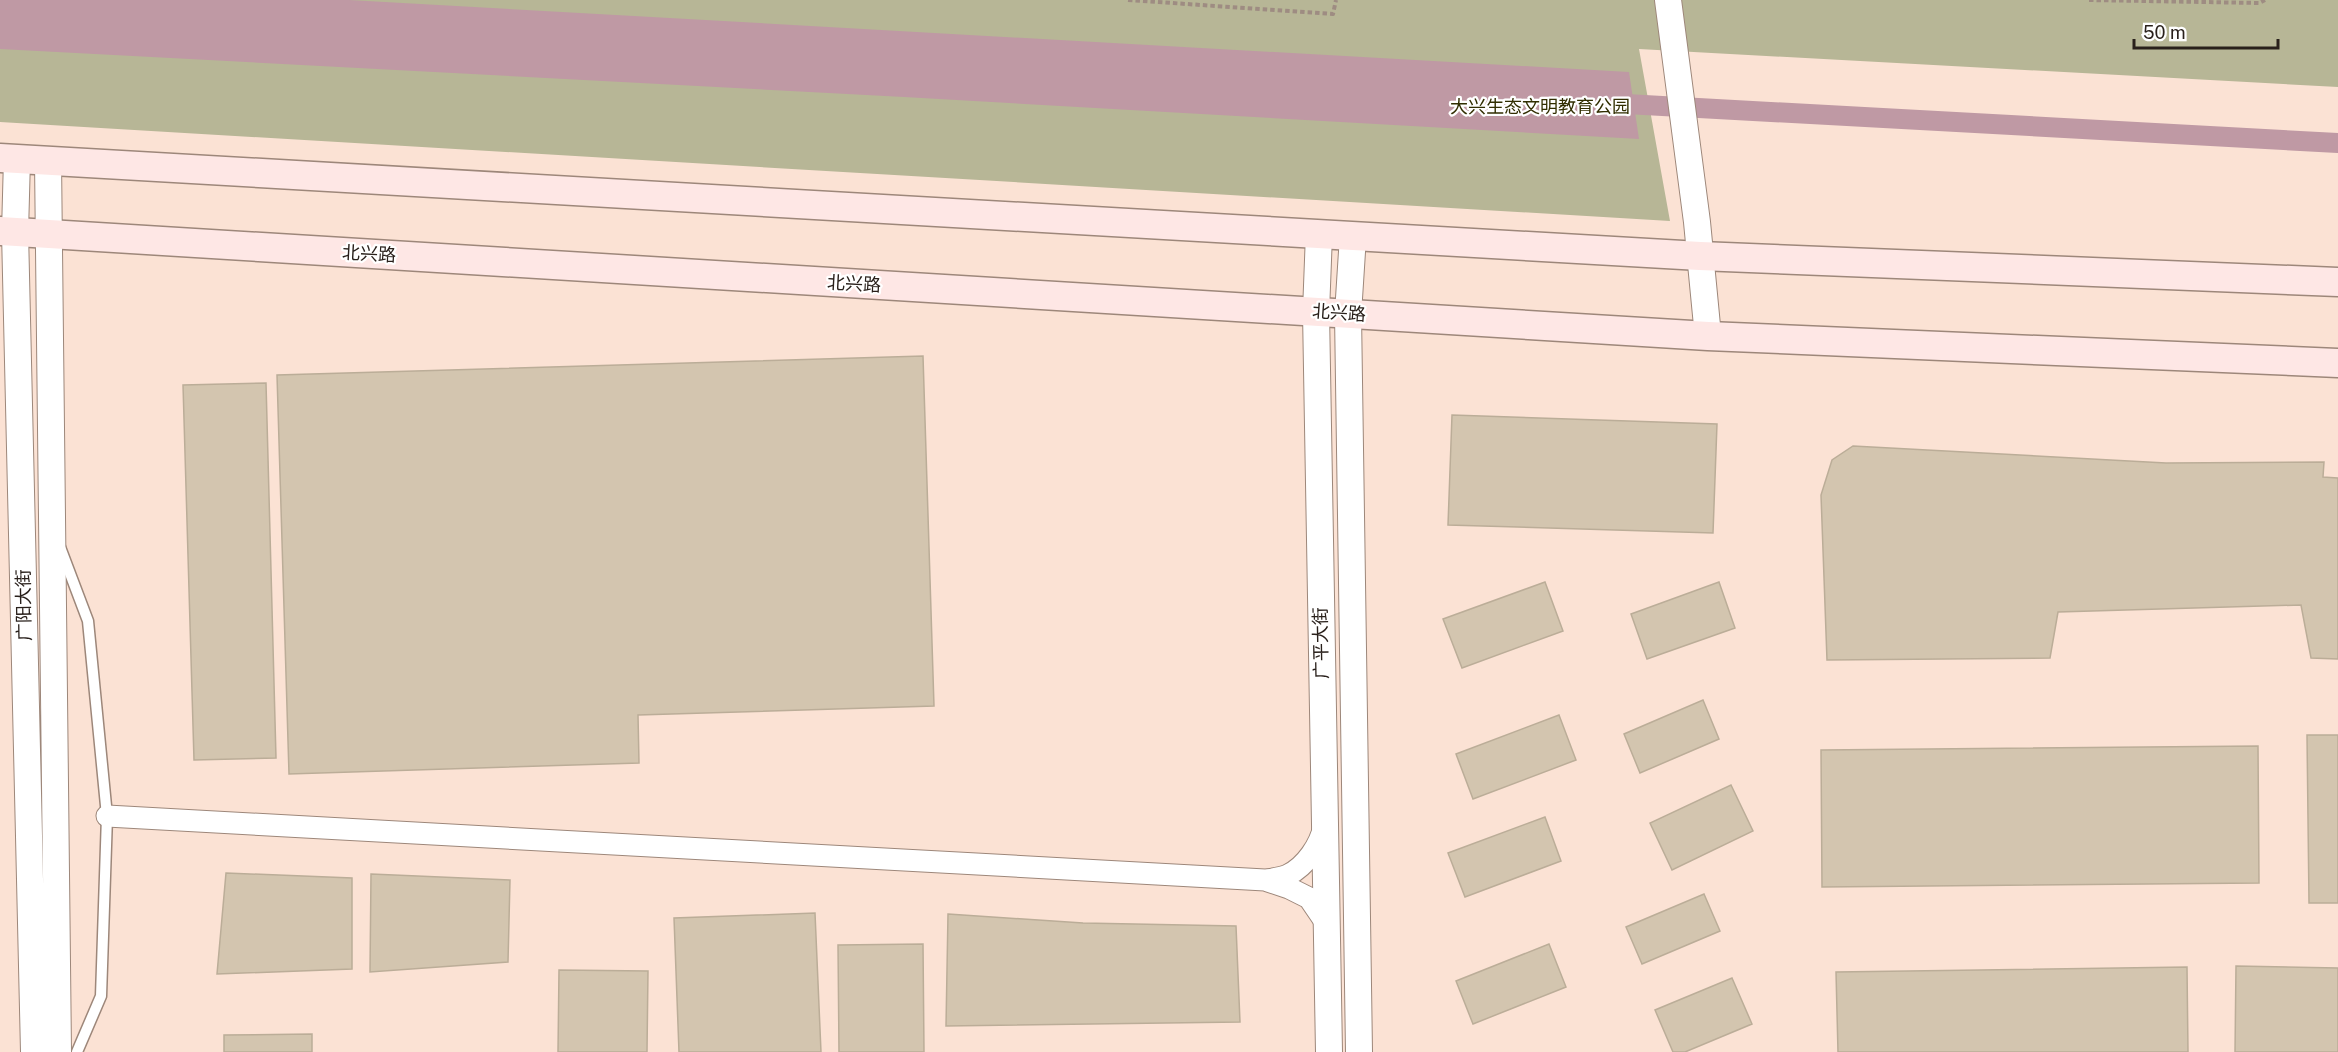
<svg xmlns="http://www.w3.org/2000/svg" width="2338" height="1052" font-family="'Public Sans','Noto Sans SC',sans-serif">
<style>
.green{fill:#b7b696}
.water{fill:#bf99a4}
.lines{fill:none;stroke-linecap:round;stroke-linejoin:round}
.canal{stroke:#bf99a4;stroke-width:20}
.building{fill:#d3c5af;stroke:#bbad98;stroke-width:1.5}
.service-casing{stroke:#9d877a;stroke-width:13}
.minor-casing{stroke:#9d877a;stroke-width:23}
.tertiary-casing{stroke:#9d877a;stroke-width:28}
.secondary-casing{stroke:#9d877a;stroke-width:31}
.path{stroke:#9e8c82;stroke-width:4;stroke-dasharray:4.5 3;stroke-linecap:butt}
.service{stroke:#fff;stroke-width:10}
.minor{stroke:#fff;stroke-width:21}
.tertiary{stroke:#fff;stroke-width:26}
.secondary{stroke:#fee7e5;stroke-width:28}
.labels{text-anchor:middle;stroke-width:4.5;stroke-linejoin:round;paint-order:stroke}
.park-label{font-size:18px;fill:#312e01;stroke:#fff}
.street-label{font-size:18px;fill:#29201b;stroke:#fff}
</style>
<rect width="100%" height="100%" fill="#fbe2d4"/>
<path class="green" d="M0 0H2338V87L1639 49 1670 221 0 122Z"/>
<path class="water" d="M0 0H349L1629 72 1639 139 904 97 0 49Z"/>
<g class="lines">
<path class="canal" d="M1608 103 2338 143"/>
</g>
<path class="building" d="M923 356 934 706 638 715 639 763 289 774 277 375Z
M266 383 276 758 194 760 183 385Z
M1452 415 1717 424 1713 533 1448 525Z
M1853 446 2166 463 2324 462 2323 477 2338 478V659L2311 658 2301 605 2058 612 2050 658 1827 660 1821 495 1832 460Z
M1545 582 1563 631 1462 668 1443 619Z
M1719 582 1735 628 1647 659 1631 614Z
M1703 700 1719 739 1640 773 1624 734Z
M1559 715 1576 760 1473 799 1456 754Z
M2307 735H2338V903H2309Z
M2258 746 2259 883 1822 887 1821 750Z
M1731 785 1753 831 1672 870 1650 823Z
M1545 817 1561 861 1465 897 1448 853Z
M226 873 352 878V969L217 974Z
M371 874 510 880 508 962 370 972Z
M1704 894 1720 931 1642 964 1626 927Z
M815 913 821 1052H679L674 918Z
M948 914 1083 923 1236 926 1240 1022 946 1026Z
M923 944 924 1052H839L838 945Z
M1549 944 1566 987 1473 1024 1456 981Z
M2236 966 2338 968V1052H2235Z
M2187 967 2188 1052H1838L1836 972Z
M559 970 648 971 647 1052H558Z
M1732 978 1752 1024 1685 1052H1673L1655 1010Z
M312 1034V1052H224V1035Z"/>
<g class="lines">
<g class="service-casing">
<path id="service" d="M60 547 88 621 107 816 101 996 77 1052"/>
</g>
<g class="minor-casing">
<path id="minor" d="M107 816 1265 880 1289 888 1309 898 1326 923
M1265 880C1272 879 1282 878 1288 875 1306 866 1320 845 1324 826"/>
</g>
<g class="tertiary-casing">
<path id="tertiary" d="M1668 0 1697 222 1708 336
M17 159 15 232 34 1052
M48 160 58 1052
M1319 234 1316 312 1329 1052
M1353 236 1348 314 1359 1052"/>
</g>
<g class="secondary-casing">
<path id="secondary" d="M0 158 1700 256 2338 282
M0 231 1708 336 2338 363"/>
</g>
<path class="path" d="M1128 0 1333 14 1336 0
M2089 0 2259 3 2265 0"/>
<use href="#service" class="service"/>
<use href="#minor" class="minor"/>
<use href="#tertiary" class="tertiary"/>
<use href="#secondary" class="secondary"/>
</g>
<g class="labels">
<g class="park-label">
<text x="1540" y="113">大兴生态文明教育公园</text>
</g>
<g class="street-label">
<text transform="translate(369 254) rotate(3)" y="6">北兴路</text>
<text transform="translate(854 284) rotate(3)" y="6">北兴路</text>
<text transform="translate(1339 313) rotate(4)" y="6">北兴路</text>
<text transform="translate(24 605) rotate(-91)" y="6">广阳大街</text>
<text transform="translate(1321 643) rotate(-91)" y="6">广平大街</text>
</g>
</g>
<path d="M2134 39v9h144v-9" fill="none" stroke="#29201b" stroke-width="3"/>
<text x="2143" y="39" font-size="18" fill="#29201b" stroke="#ffffff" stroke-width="4.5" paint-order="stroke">50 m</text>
</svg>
